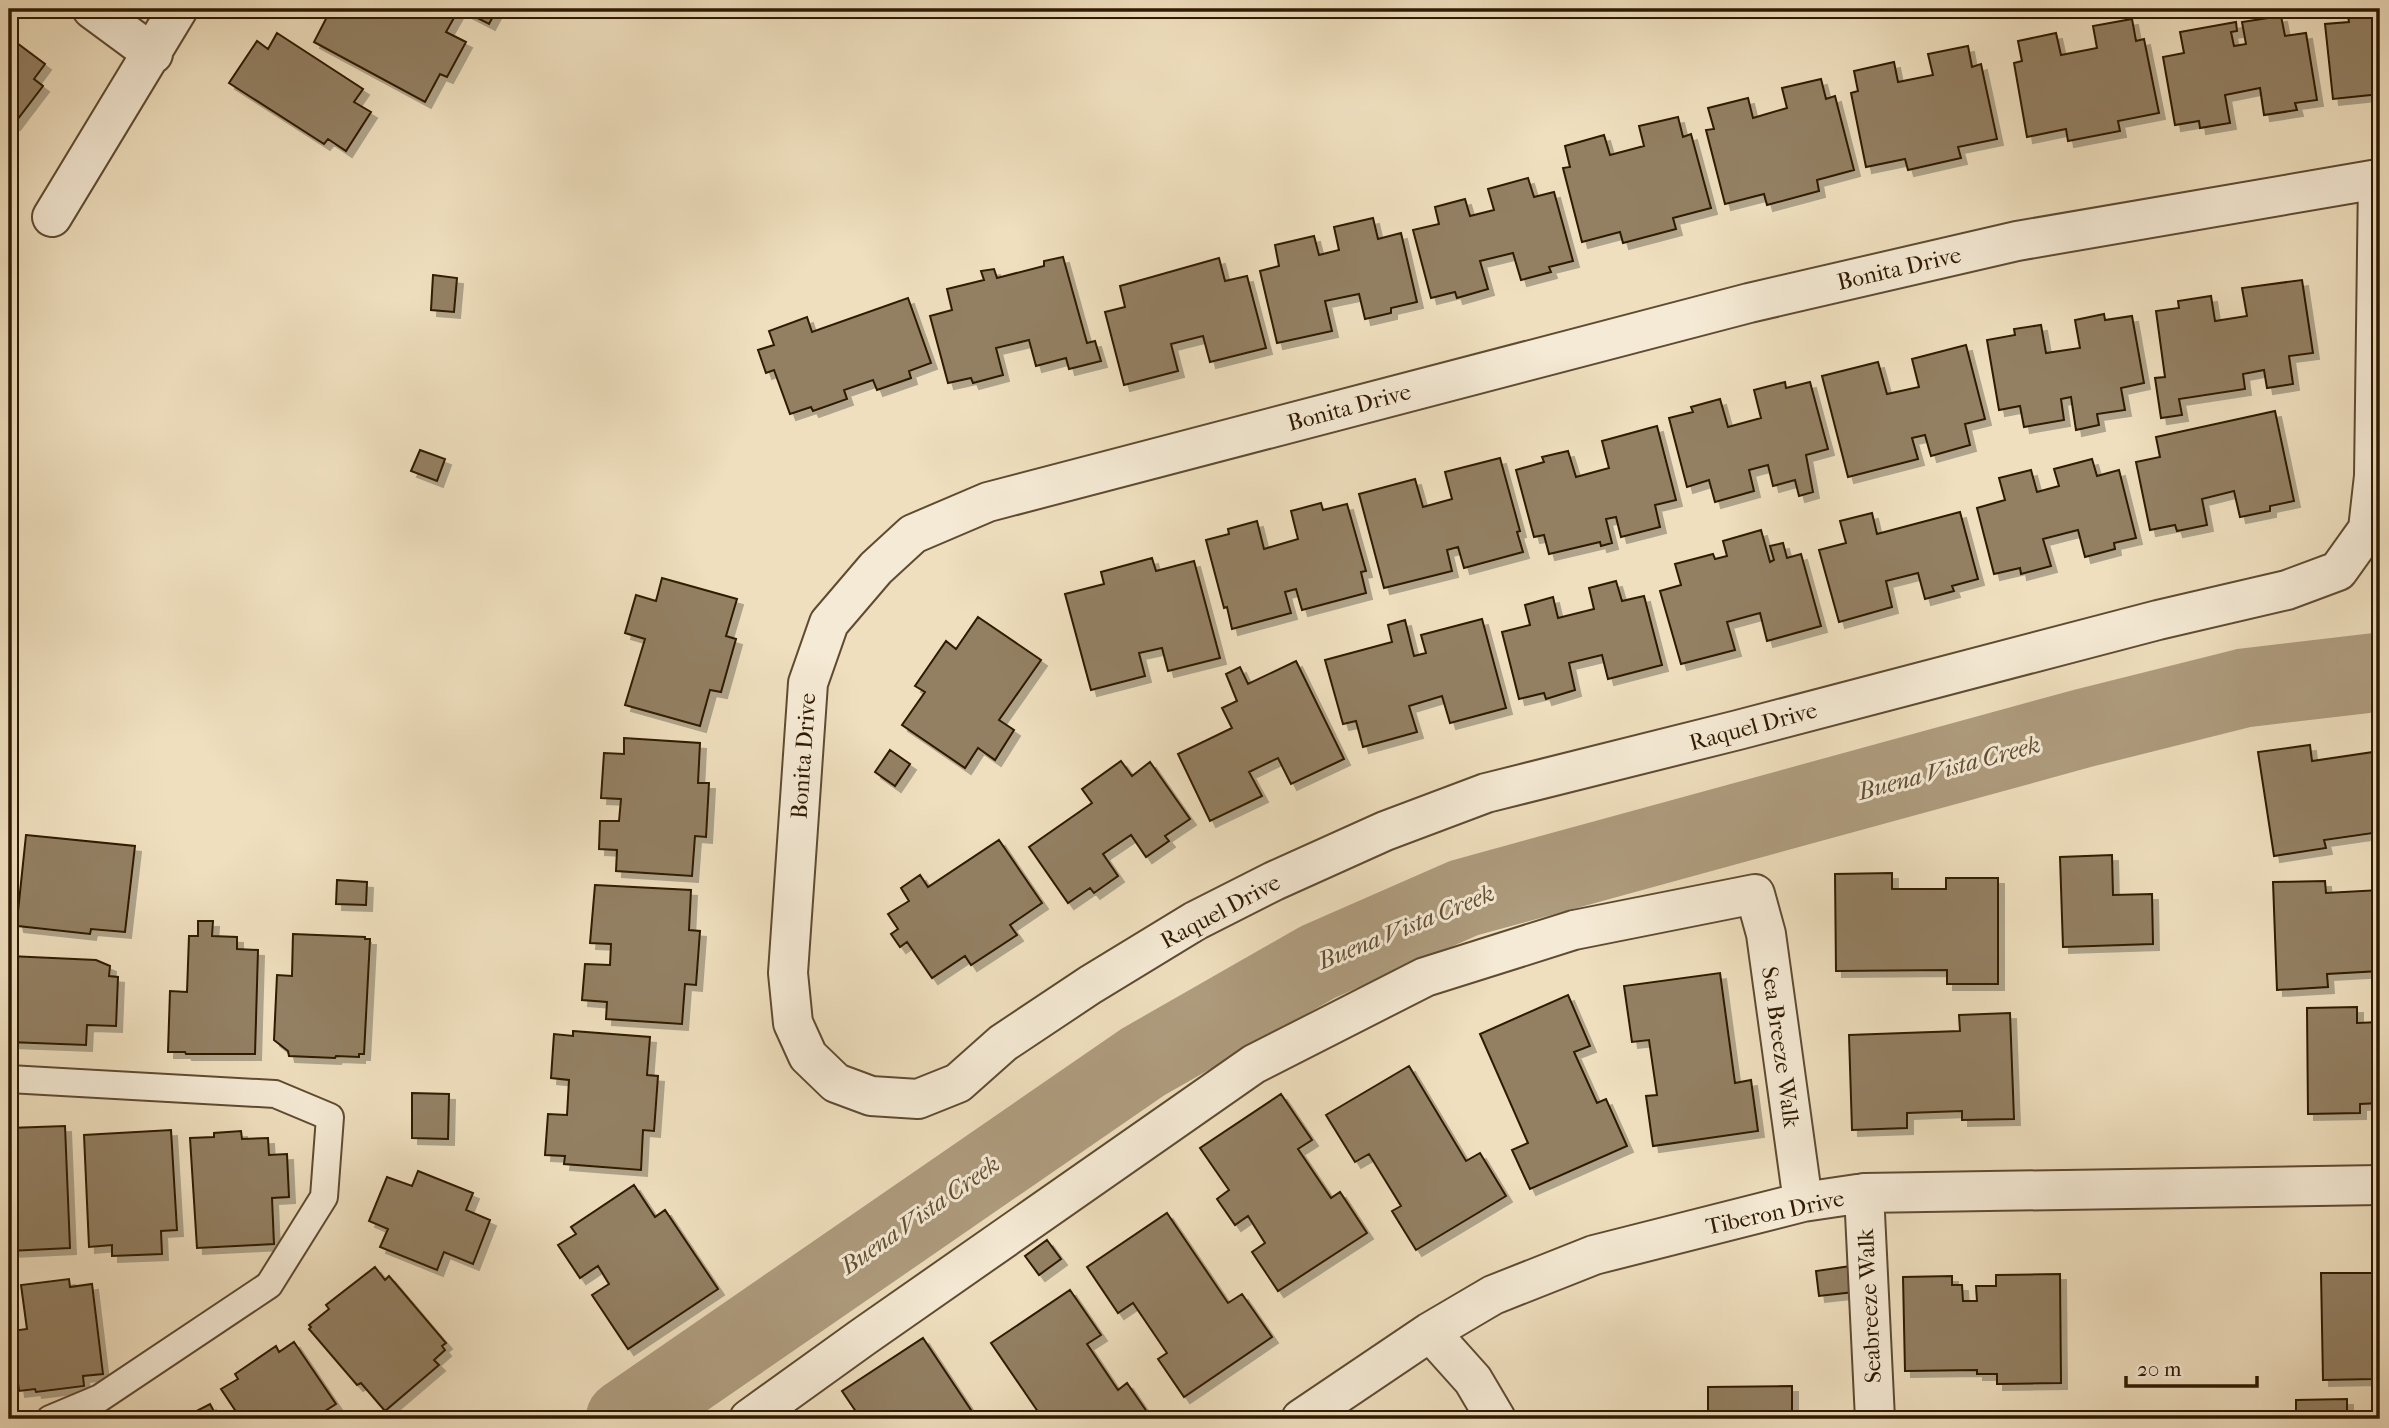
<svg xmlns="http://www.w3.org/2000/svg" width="2389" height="1428" font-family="'IM FELL French Canon',serif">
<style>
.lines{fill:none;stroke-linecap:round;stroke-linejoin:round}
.river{stroke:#ae9c7e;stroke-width:79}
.building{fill:#938064;stroke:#2f1a02;stroke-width:2;filter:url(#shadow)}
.lane-casing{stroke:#5f4b31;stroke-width:30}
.street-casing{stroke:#5f4b31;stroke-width:42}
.lane{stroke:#f5ead5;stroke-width:26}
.street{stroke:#f5ead5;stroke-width:38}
.labels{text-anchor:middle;stroke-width:6;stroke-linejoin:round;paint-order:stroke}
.street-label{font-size:23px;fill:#2f1a02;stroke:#f5ead5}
.water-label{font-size:24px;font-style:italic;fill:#624e34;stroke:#f5ead5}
</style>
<defs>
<filter id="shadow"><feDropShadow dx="6" dy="6" stdDeviation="0" flood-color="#0004"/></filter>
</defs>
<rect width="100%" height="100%" fill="#efdfbe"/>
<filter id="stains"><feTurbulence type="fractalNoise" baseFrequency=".00286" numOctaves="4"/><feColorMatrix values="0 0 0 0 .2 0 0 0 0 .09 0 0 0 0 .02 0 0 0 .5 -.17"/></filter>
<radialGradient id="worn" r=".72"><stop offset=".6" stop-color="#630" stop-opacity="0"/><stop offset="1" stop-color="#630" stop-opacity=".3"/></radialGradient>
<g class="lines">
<path class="river" d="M625 1419 1143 1062 1318 962 1464 898 2084 728 2244 688 2380 672"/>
</g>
<path class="building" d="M331 9H459L446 32 466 42 447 77 440 74 425 102 314 42Z
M460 9H497L489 24Z
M2347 9H2380V94L2333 99 2325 24 2349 22Z
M2281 16 2285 36 2306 33 2317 100 2295 103 2297 110 2264 115 2260 88 2225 95 2230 123 2200 128 2199 121 2175 125 2163 57 2184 53 2180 32 2236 22 2237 31 2231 32 2234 46 2246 44 2242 22Z
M2132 19 2136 41 2144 39 2159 113 2118 121 2120 131 2068 141 2066 129 2027 137 2014 63 2022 61 2018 41 2056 33 2061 55 2097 48 2093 26Z
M277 33 363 89 354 102 371 112 346 151 328 139 324 144 229 83 257 41 268 49Z
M9 37 45 64 34 79 43 86 14 124 9 120Z
M1968 46 1972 67 1981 64 1997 139 1958 147 1961 158 1908 170 1905 159 1866 167 1851 93 1858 91 1854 71 1894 62 1898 82 1933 75 1928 54Z
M1821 79 1826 99 1835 96 1854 170 1817 180 1819 191 1767 205 1764 194 1725 204 1706 130 1714 129 1708 108 1748 98 1753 118 1787 108 1782 88Z
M1678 117 1683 137 1691 134 1711 208 1673 218 1676 229 1623 243 1620 232 1582 242 1563 168 1570 167 1565 146 1604 135 1610 155 1644 146 1639 126Z
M1528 178 1534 197 1554 192 1573 261 1549 267 1551 272 1521 280 1513 253 1480 261 1488 289 1457 298 1455 292 1431 298 1413 230 1439 224 1435 207 1465 199 1470 216 1494 210 1488 189Z
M1373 218 1378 239 1401 233 1417 302 1391 308V313L1365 319 1359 294 1325 301 1332 331 1277 343 1260 271 1279 266 1275 245 1314 236 1319 255 1339 250 1334 227Z
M1063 257 1087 343 1095 341 1101 361 1069 369 1066 358 1036 366 1029 340 996 348 1003 375 973 383 971 378 948 383 930 316 952 310 947 289 984 280 981 271 994 269 997 278 1044 266V261Z
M1219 258 1225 281 1247 276 1266 348 1210 362 1203 336 1171 344 1178 371 1124 385 1105 312 1125 307 1120 286Z
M433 275 457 278 454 312 431 310Z
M2302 280 2313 353 2289 356 2293 384 2267 388 2264 370 2243 374 2245 389 2179 399 2182 415 2161 418 2155 378 2165 377 2156 311 2179 308 2178 301 2211 296 2215 321 2247 316 2242 288Z
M908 298 931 363 909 371 911 378 877 390 873 380 844 390 847 399 813 411 811 407 790 414 774 370 766 373 758 350 774 345 769 331 807 317 812 332Z
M2104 314 2105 320 2132 316 2144 383 2121 388 2125 410 2097 414 2099 425 2076 430 2071 397 2061 399 2064 420 2024 427 2020 406 1999 410 1987 340 2015 335 2014 329 2041 325 2046 353 2080 348 2075 320Z
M1966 345 1985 419 1965 424 1970 445 1931 456 1925 435 1912 438 1918 459 1848 477 1822 376 1878 362 1887 394 1919 387 1912 359Z
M1785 382 1786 388 1810 382 1828 449 1806 455 1813 492 1799 496 1795 480 1773 486 1768 465 1749 470 1754 491 1715 502 1709 480 1687 487 1669 418 1693 412 1691 407 1720 399 1728 427 1761 418 1754 390Z
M2275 411 2294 501 2270 506V511L2240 517 2234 491 2202 499 2207 525 2177 531 2175 525 2150 530 2136 462 2160 457 2156 437Z
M1657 426 1676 500 1655 505 1660 527 1621 537 1616 517 1606 519 1612 543 1601 546 1600 542 1549 554 1544 535 1534 537 1516 470 1544 462 1542 457 1568 451 1576 477 1609 468 1602 441Z
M420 450 445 459 437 481 411 471Z
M1500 458 1520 531 1517 532 1523 552 1464 568 1458 547 1447 550 1452 571 1384 588 1359 494 1415 479 1423 507 1452 499 1445 472Z
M2092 459 2097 476 2119 470 2136 538 2114 543 2115 549 2085 557 2078 530 2043 539 2051 566 2021 574 2020 568 1994 574 1977 508 2005 500 1999 478 2031 470 2037 492 2059 486 2054 469Z
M1321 503 1323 510 1347 504 1366 571 1361 572 1366 593 1302 610 1296 589 1285 592 1291 613 1232 629 1227 607 1224 608 1206 540 1229 534 1228 529 1257 521 1264 549 1298 539 1291 511Z
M1960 512 1978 579 1952 586 1954 591 1925 599 1918 573 1886 581 1892 607 1839 622 1819 550 1846 543 1840 521 1872 513 1877 534Z
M1761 530 1770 562 1774 560 1770 546 1783 543 1787 558 1801 554 1821 626 1767 641 1760 613 1727 622 1735 650 1681 664 1660 591 1681 585 1675 564 1713 554 1715 559 1727 556 1723 541Z
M1152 558 1156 571 1194 561 1220 658 1168 671 1162 648 1139 653 1145 676 1091 690 1065 594 1104 584 1101 572Z
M662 578 737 599 726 636 736 639 721 692 710 690 700 726 625 705 645 639 625 633 636 595 656 601Z
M1616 581 1622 601 1644 596 1662 665 1608 679 1602 655 1569 663 1575 690 1546 699 1544 693 1519 699 1502 632 1530 625 1525 605 1553 597 1558 618 1594 609 1589 588Z
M978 617 1041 660 999 720 1014 730 995 760 978 748 965 768 902 725 925 692 915 686 946 641 956 649Z
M1482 619 1506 708 1450 723 1442 696 1409 706 1417 732 1363 747 1356 721 1343 724 1325 660 1392 642 1388 625 1405 620 1414 656 1426 653 1421 635Z
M1296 661 1344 759 1291 784 1278 758 1249 772 1262 796 1210 821 1178 754 1232 728 1222 708 1237 701 1226 674 1240 667 1248 684Z
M624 738 700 743 698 783H709L706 837 695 836 692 876 616 871 617 850 599 849 600 821H619L621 799 601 798 604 753 624 754Z
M2310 745 2312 761 2380 751V832L2324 840 2326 848 2274 856 2258 752Z
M890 750 910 764 895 786 875 772Z
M1121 761 1132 776 1150 762 1190 819 1165 836 1169 841 1146 857 1131 835 1103 854 1118 876 1094 893 1090 888 1068 903 1029 847 1092 803 1082 789Z
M26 835 135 846 125 932 91 929 90 934 18 926 17 921Z
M999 840 1042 903 1010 925 1017 935 971 965 965 956 932 978 907 942 900 947 891 934 898 929 888 914 909 901 901 888 920 875 928 887Z
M2112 855 2113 895 2152 894 2153 944 2063 947 2060 857Z
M1892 873V889H1946V878H1998V984H1947V970L1836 971 1835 874Z
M337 880 367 882 366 905 336 904Z
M2325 881 2326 893 2380 890V971L2327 974 2328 987 2277 990 2273 882Z
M595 885 691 890 689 930 700 931 696 985 685 984 682 1024 606 1019 607 1002 582 1000 585 964 610 965 611 944 590 943Z
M198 921H213L212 936 237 937V949L258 950 255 1054H186L185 1052H168L170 991 187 992 189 936H198Z
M293 934 365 937V939H370L364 1054H359V1057L336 1056 335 1058 289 1056 288 1051 274 1040 277 975 292 976Z
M9 956 96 960 110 966 109 976 118 977 116 1026 87 1025 86 1045 9 1042Z
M1720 973 1735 1083 1751 1080 1758 1131 1653 1146 1646 1096 1657 1095 1649 1040 1632 1042 1624 986Z
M1568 995 1590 1046 1574 1052 1597 1103 1606 1099 1627 1146 1530 1189 1512 1150 1528 1143 1480 1034Z
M2357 1007V1023L2380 1022V1103L2360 1104V1113L2308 1114 2307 1008Z
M2010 1013 2014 1119 1962 1120V1111L1907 1113V1128L1852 1130 1849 1035 1960 1031 1959 1015Z
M573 1031 650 1037 647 1075 658 1076 654 1131 643 1130 641 1170 564 1164 565 1156 545 1155 548 1114 567 1115 569 1080 551 1078 554 1034 573 1036Z
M1409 1066 1466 1161 1480 1153 1506 1196 1416 1250 1392 1211 1401 1206 1369 1154 1355 1162 1326 1115Z
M412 1093 449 1094 448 1139 412 1138Z
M1281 1094 1312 1140 1298 1149 1331 1198 1340 1192 1367 1233 1278 1291 1252 1252 1265 1243 1248 1216 1235 1225 1217 1199 1229 1190 1200 1148Z
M65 1126 70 1248 9 1251V1128Z
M171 1130 177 1230 161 1231 162 1254 112 1256V1245L89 1247 84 1135Z
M241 1131 242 1139 268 1138 269 1155 287 1154 289 1197 272 1198 274 1244 197 1248 190 1138 214 1137V1133Z
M418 1171 473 1193 466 1210 490 1220 473 1264 444 1252 437 1270 380 1247 388 1229 369 1221 387 1177 412 1186Z
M634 1185 655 1217 665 1210 718 1289 628 1349 592 1295 609 1284 598 1266 580 1278 558 1245 576 1234 571 1227Z
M1167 1213 1228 1303 1242 1294 1272 1337 1184 1397 1158 1359 1167 1353 1133 1303 1118 1313 1087 1267Z
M1047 1240 1061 1259 1039 1275 1025 1256Z
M1851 1266 1854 1292 1819 1296 1816 1271Z
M375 1267 385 1280 389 1276 446 1343 442 1346 445 1350 434 1360 439 1365 385 1411 361 1383 357 1385 309 1329 311 1327 309 1325 329 1309 326 1305Z
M2321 1273H2373V1284L2380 1283V1364H2374V1379L2323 1380Z
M2060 1274 2061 1383 1997 1384V1374H1977V1370L1905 1371 1903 1277 1952 1276V1285H1962L1963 1301H1977L1976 1286H1996V1275Z
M69 1279 70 1287 92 1284 103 1374 83 1376 84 1386 36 1392 35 1389 19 1391 11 1331 27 1329 21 1285Z
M1070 1290 1101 1335 1087 1344 1118 1390 1127 1383 1152 1419H1043L991 1343Z
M923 1338 977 1419H861L842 1391Z
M294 1342 336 1404 322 1413 327 1419H241L221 1389 238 1379 235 1374 276 1346 279 1352Z
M1792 1386V1419H1708V1387Z
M2347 1399V1416L2380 1415V1419H2296V1400Z
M210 1404 218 1419H181Z"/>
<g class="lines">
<g class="lane-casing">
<path id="lane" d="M9 1079 275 1094 330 1117 324 1197 269 1285 100 1398 50 1419"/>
</g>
<g class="street-casing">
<path id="street" d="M92 9 153 54
M2378 179 2374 476 2368 529 2338 571 2287 590 2158 620 1738 730 1486 793 1385 831 1274 881 1195 921 1090 985 1003 1043 958 1083 918 1099 871 1096 836 1083 808 1056 793 1023 788 973 808 683 829 623 876 568 913 534 988 502 1749 303 2017 241 2378 179H2380
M52 217 178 9
M1864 1193 1875 1419
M1430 1332 1473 1380 1496 1419
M749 1419 863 1337 1254 1064 1425 977 1574 930 1755 894 1766 934 1803 1202
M1301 1419 1430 1332 1493 1295 1594 1255 1803 1202 1864 1193 2380 1185"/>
</g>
<use href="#lane" class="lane"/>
<use href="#street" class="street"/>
</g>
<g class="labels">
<g class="street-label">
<text transform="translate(1899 268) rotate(-13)" y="8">Bonita Drive</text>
<text transform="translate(1349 407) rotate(-15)" y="8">Bonita Drive</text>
<text transform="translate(1753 726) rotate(-15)" y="8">Raquel Drive</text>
<text transform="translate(803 756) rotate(-86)" y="8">Bonita Drive</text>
<text transform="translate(1220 911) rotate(-28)" y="8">Raquel Drive</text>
<text transform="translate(1781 1047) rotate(82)" y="8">Sea Breeze Walk</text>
<text transform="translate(1775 1212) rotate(-12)" y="8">Tiberon Drive</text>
<text transform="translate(1869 1306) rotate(-93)" y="8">Seabreeze Walk</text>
</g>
<g class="water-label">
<text transform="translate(1949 768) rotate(-15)" y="8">Buena Vista Creek</text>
<text transform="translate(1406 927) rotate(-22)" y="8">Buena Vista Creek</text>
<text transform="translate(920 1215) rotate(-35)" y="8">Buena Vista Creek</text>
</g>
</g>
<rect width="2389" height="1428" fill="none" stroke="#efdfbe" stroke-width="35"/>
<rect x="10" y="10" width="2368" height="1407" fill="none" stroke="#2f1a02" stroke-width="3.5"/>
<rect x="18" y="18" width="2354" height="1393" fill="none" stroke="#2f1a02" stroke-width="2"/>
<path d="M2126 1376v10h131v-10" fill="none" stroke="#2f1a02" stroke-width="3.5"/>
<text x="2137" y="1376" font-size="21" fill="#2f1a02" stroke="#f5ead5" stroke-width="5" paint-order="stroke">20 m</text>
<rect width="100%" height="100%" filter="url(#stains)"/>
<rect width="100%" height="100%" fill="url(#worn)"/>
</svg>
